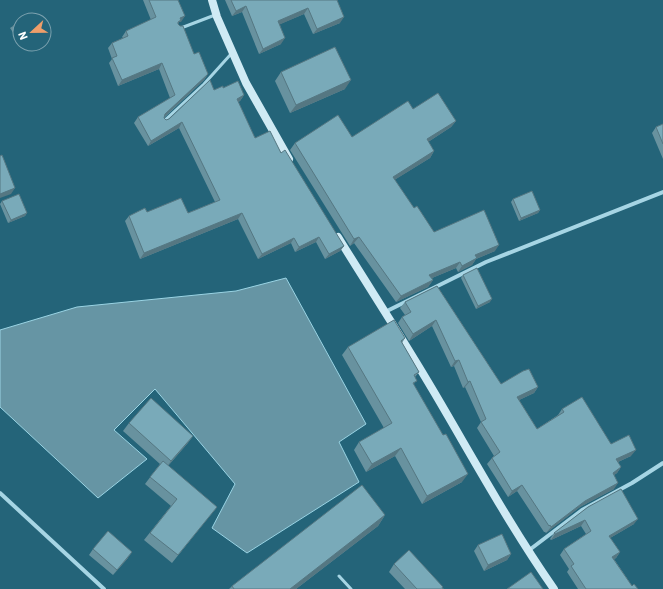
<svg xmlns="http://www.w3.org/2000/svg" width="663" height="589" font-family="'IBM Plex Sans',sans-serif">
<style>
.water{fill:#6695a4;stroke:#9ad4e4}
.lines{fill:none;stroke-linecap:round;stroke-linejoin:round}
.lane{stroke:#a6d5e4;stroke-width:3}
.street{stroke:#a6d5e4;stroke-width:4}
.secondary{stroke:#cfeaf4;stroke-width:8}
.wall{fill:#68929f}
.shaded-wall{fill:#557782}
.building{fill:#79aab9;stroke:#557782}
</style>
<rect width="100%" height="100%" fill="#246479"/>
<path class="water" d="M286 278 366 424 339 442 359 482 247 553 212 528 235 484 155 389 114 430 147 459 98 498 0 407V330L77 307 236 291Z"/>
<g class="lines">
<path class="lane" d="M181 28 215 15
M163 122 204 84 231 54
M339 576 351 589"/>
<path class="street" d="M385 312 486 262 663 192
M0 493 104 589
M528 551 582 510 632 483 663 463"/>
<path class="secondary" d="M212 0 217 17 246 83 289 159
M338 237C370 289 403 339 434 392 473 458 510 526 554 589"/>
</g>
<path class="wall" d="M143 0H178L181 22H179L178 24 194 54 208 74 204 80 164 118 166 120 169 119 214 90 223 88 244 95 240 101 238 102 255 138 281 153 344 246 340 251 325 259 316 242 295 252 291 243 258 259 238 219 140 259 125 221 129 216 147 212 188 213 215 202 179 128 148 146 134 123 138 117 170 98 159 69 118 86 109 63 112 59 108 48 112 43 123 38 122 37 126 31 151 20Z
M225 0H337L340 23 313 34 304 14 280 24 281 44 259 54 242 12 232 16Z
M20 21V43L10 28 13 26Z
M281 72 345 89 290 113 275 81Z
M413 109 456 121 451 127 428 142 434 151 430 158 394 180 414 208 434 232 495 251 476 259 472 265 458 272 456 268 432 278 433 280 428 287 396 302 354 243 350 246 290 150 295 143 352 137Z
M663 124V159L652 133 656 127Z
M513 199 540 210 538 213 519 221 511 202Z
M2 201 27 213 25 216 8 223 0 204Z
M463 275 490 302 476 309 461 278Z
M437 286 501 384 538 387 534 393 519 400 537 429 558 415 562 409 611 444 631 456 618 462 621 467 617 473 614 475V489L580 507 546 533 545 532H544L517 491 508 497 487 464 492 458 494 456 477 428 481 422 465 387 463 388 454 366 451 367 432 326 409 341 398 323 402 317 405 315 400 308 405 302Z
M405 338 402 343 419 372 415 377 414 385 462 482 422 504 395 456 366 472 354 450 359 442 384 428 342 355 348 347Z
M129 423 193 436 187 444 168 466 217 507 211 514 172 563 144 540 171 506 145 484 160 464 123 431Z
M588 507 634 524 610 538 620 552 616 558 614 559 632 586 638 589H578L567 572 569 569 560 555 564 549 586 534 581 526 551 540 550 539 554 533Z
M385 515 378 526 296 589H229L232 586Z
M478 545 511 554 507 560 484 571 474 551Z
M93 549 128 558 113 575 89 555Z
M394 564 444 589H405L389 572Z"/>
<path class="shaded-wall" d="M246 6 242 12 232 16 236 11Z
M308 8 304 14 274 27 278 21Z
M185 16 181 22H179L177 26 180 18Z
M344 17 340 23 313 34 317 29Z
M285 38 281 44 259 54 263 49Z
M162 63 159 69 118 86 122 80Z
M208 74 204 80 161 120 165 114Z
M351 80 345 89 290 113 296 105Z
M244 95 240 101 233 104 237 99Z
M456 121 451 127 422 146 427 139Z
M182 122 179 128 148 146 151 141Z
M434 151 430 158 388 184 393 177Z
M15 188 11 194 0 198V194Z
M540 210 538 213 519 221 521 218Z
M27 213 25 216 8 223 11 220Z
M242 213 238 219 140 259 144 253Z
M319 237 316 242 295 252 299 247Z
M359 237 354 243 350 246 354 239Z
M294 238 291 243 258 259 262 254Z
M499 245 495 251 476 259 472 265 458 272 462 266 475 255Z
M344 246 340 251 325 259 329 254Z
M460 262 456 268 425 281 429 275Z
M433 280 428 287 396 302 401 296Z
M492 299 490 302 476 309 478 306Z
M436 320 432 326 409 341 413 334Z
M459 360 454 366 451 367 455 361Z
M470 381 465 387 463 388 468 382Z
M538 387 534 393 513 403 517 397Z
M193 436 187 444 165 469 171 461Z
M401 448 395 456 366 472 372 464Z
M636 450 631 456 611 465 616 459Z
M621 467 617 473 608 479 613 473Z
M468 474 462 482 422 504 427 496Z
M618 483 614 489 580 507 546 533 551 527 585 501Z
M522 485 517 491 508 497 512 491Z
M385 515 378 526 296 589H290Z
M638 519 634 524 605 541 609 536Z
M585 520 581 526 551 540 555 534Z
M132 552 128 558 113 575 117 570Z
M620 552 616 558 608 563 612 557Z
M511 554 507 560 484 571 488 565Z"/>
<path class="building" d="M149 0H178L185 16 180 18 181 20 178 22V24L180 26H183L194 54 199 52 208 74 165 114 164 118 166 120 169 119 210 80 214 90 223 86V88L238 81 244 95 237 99 255 138 270 131 281 153 285 150 344 246 329 254 319 237 299 247 294 238 262 254 242 213 144 253 129 216 145 208 147 212 181 198 188 213 220 200 182 122 151 141 138 117 175 95 162 63 122 80 112 58 117 56 112 43 128 36 126 31 156 17Z
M231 0H337L344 17 317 29 308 8 278 21 285 38 263 49 246 6 236 11Z
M29 15 33 20H21Z
M20 21V37L13 26Z
M335 47 351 80 296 105 281 72Z
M438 93 456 121 427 139 434 151 393 177 414 208 417 206 434 232 484 210 499 245 475 255 477 258 462 266 460 262 429 275 433 280 401 296 359 237 354 239 295 143 338 115 352 137 408 101 413 109Z
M663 124V144L656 127Z
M2 155 15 188 0 194V156Z
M532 191 540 210 521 218 513 199Z
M19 194 27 213 11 220 2 201Z
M477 268 492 299 478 306 463 275Z
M437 286 501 384 523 371 529 369 538 387 517 397 537 429 564 412 562 409 582 397 611 444 629 435 636 450 616 459 621 467 613 473 618 483 585 501 551 527 550 525 549 526 522 485 512 491 492 458 500 452 481 422 486 419 470 381 468 382 459 360 455 361 436 320 413 334 402 317 411 312 405 302Z
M394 320 405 338 401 341 419 372 414 375 417 381 413 383 443 435 446 434 468 474 427 496 401 448 372 464 359 442 392 423 348 347Z
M151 398 193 436 171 461 129 423Z
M163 461 217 507 178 555 150 533 177 499 150 477Z
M362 485 385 515 290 589H234L232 586Z
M621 489 638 519 609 536 620 552 612 557 632 586 634 584 638 589H586L571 566 574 564 564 549 591 531 585 520 555 534 554 533 588 507Z
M108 531 132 552 117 570 93 549Z
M502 534 511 554 488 565 478 545Z
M409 550 443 587H442L443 589H417L394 564Z
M531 572 543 589H507Z"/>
<g transform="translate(32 32) rotate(248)"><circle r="19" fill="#246479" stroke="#7ca2af"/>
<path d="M0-3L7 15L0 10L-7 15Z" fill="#ee9e6a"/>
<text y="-6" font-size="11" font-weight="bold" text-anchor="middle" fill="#ffffff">N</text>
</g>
</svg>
